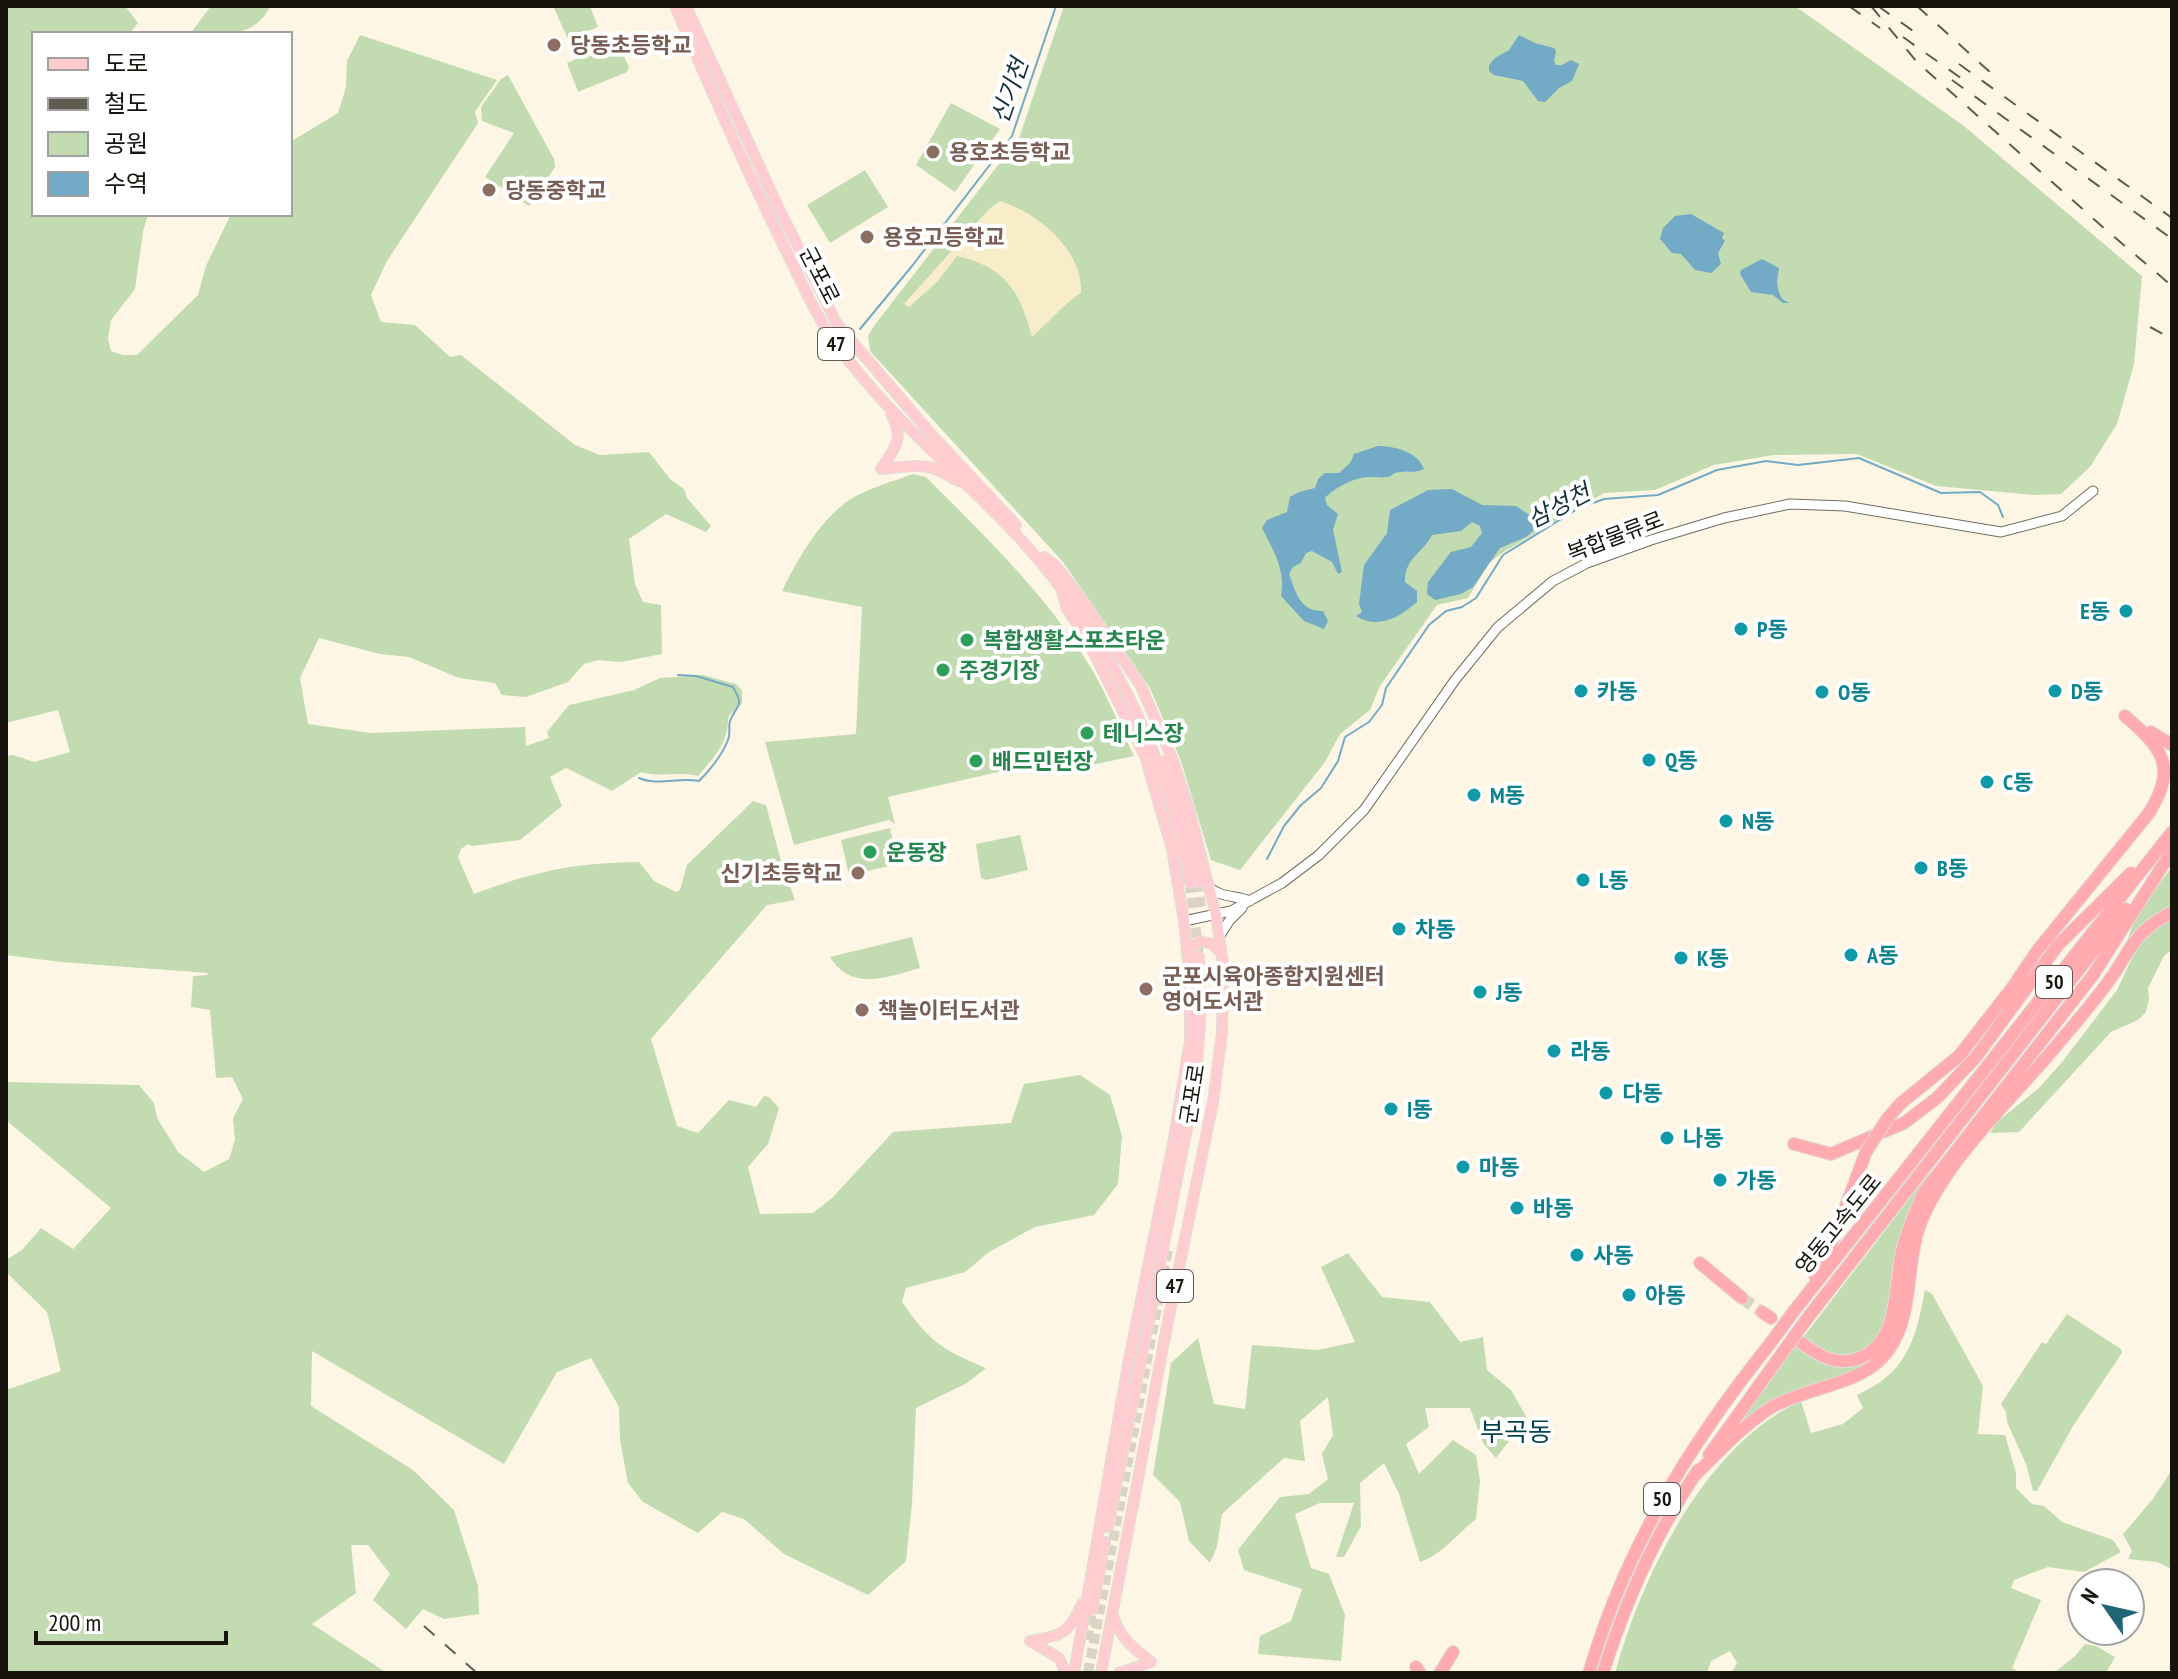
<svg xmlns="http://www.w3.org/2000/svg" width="2178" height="1679" font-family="'PT Sans Narrow','Noto Sans KR',sans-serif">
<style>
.green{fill:#c3dbb0}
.sand{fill:#f7edc8}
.water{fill:#73aac5}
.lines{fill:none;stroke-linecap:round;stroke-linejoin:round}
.stream{stroke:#73aac5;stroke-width:2}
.primary-tunnel{stroke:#dbd4c5;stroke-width:10;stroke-dasharray:10 5;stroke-linecap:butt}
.highway-tunnel{stroke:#dbd4c5;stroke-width:12;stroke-dasharray:12 6;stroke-linecap:butt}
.secondary-casing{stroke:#736d5e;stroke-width:11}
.primary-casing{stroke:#dfdedd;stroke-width:12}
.highway-casing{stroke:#dfdedd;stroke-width:14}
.secondary{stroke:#fff;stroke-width:9}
.primary{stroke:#ffcdcf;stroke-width:10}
.highway{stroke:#ffabaf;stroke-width:12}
.rail{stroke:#5f5b51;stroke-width:2;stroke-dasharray:14 14;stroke-linecap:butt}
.highway-bridge-casing{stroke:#dfdedd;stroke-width:14;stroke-linecap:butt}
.highway-bridge{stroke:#ffabaf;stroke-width:12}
.education-dot{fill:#8d6e63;stroke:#fff;stroke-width:3}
.culture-dot{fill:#0f9aa8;stroke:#fff;stroke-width:3}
.leisure-dot{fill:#2e9e5b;stroke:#fff;stroke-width:3}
.labels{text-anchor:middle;stroke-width:8;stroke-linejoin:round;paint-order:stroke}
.shield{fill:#fff;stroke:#5d5a56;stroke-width:2}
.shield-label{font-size:20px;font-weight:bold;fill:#17140e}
.education-label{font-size:22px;font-weight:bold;fill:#785e54;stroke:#fff;text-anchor:start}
.street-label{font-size:22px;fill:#17140e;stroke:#fff}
.culture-label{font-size:22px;font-weight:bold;fill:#0d838f;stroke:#fff;text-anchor:start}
.leisure-label{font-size:22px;font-weight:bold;fill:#27864d;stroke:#fff;text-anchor:start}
.water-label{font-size:24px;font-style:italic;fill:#132f3b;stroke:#fff}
.quarter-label{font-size:26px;fill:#04414e;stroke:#fff}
</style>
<rect width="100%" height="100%" fill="#fef6e5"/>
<path class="green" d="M6 6H125L138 23 129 34H34V214H148L143 232 135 289 111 320 108 339 111 351 123 355H137L198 295 206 266 231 214H290V142L338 113 346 87 347 61 360 35 497 80 475 112 478 123 387 261 371 295 381 322 415 325 450 357 461 355 575 445 600 455 649 452 670 479 684 489 687 498 711 526 706 532 666 514 629 539 635 584 643 602 661 605 662 654 621 662 598 660 584 664 568 682 526 697 502 695 495 683 459 678 409 657 380 654 319 638 300 678 308 724 371 733 525 727 526 746 549 738 547 732 569 705 634 690 660 678 703 675 736 684 742 690V704C721 719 732 719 725 737 720 752 708 764 698 776 678 771 661 778 641 772L612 791 566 768 550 777 562 806 520 840 472 846 468 844 461 849 458 857 474 894C536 871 572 863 639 862L654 881 676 892 680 890 687 865 753 801 766 805 782 865 795 900 767 905 651 1039 677 1126 698 1133 729 1100 756 1107 764 1096 769 1097 779 1108 768 1144 748 1167 760 1214 813 1213 832 1198 893 1132 1011 1123 1024 1084 1080 1075 1110 1095 1122 1136 1118 1184 1094 1215 1035 1227 989 1252 965 1272 906 1288 902 1302C929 1341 942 1350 986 1368L967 1383 916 1408 912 1503 906 1561 868 1595 784 1554 744 1519 722 1512 698 1533 643 1502 628 1483 620 1440 619 1407 591 1358 557 1372 504 1464 312 1351 311 1406 413 1470 454 1510 478 1586 479 1614 444 1619 423 1609 406 1629 373 1600 390 1574 368 1545H351L356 1593 312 1624 387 1673H6V1390L61 1371 47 1312 6 1272V1260L22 1250 41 1228 73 1249 111 1208 6 1120V1082L139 1085 154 1103 157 1118 178 1152 204 1172 229 1159 235 1140 233 1118 243 1099 232 1077 216 1078 210 1010 191 1007 193 976 207 975 208 973 61 962 6 955V756L13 755 34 762 70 752 58 710 6 723Z
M211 6H270C255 39 221 34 190 34Z
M553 6H590L598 27 568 39Z
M1064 6H1795L1964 126 2142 276 2134 364 2117 424 2090 467 2061 494 2035 495 1936 486 1857 454 1774 455 1714 465 1655 490 1604 493 1505 551 1489 563 1468 598 1437 605 1380 686 1370 710 1340 734 1325 762 1240 870 1211 860 1181 761 1150 688 1063 562 870 351 868 336 874 326 1019 138Z
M614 43 618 44 629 67 627 72 578 92 567 63Z
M508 75 554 159 555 167 529 206 485 177 514 133 482 121 481 107 501 79Z
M951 103 1000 129 955 192 916 165Z
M865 170 888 207 830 243 807 205Z
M913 474 926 477C982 533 1041 590 1084 657 1104 687 1118 723 1134 756L1059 772 1056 759 888 797 895 824 889 820 794 845 765 742 856 734 862 607 782 591C799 557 821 517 854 497 872 487 894 481 913 474Z
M890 828 898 864 849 875 841 840Z
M1020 835 1028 870 986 880 981 878 976 844Z
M2172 867V908L2125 946 2139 909Z
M2172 916V949L2164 956 2148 988 2149 999 2146 1012 2138 1020 2111 1032 2019 1132 1990 1133 1997 1122 2039 1088 2063 1061 2117 990 2140 941Z
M912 937 920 968C888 977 851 992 830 957Z
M1929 1173 1931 1175 1886 1324C1876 1340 1859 1363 1836 1357 1825 1354 1812 1344 1802 1339Z
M1348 1253 1382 1297 1430 1302 1460 1342 1483 1337 1487 1370 1511 1390 1527 1418 1496 1458 1483 1443 1470 1408H1425L1429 1427 1406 1444 1419 1474 1453 1440 1476 1455 1480 1481 1476 1519C1456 1535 1443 1554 1420 1562L1399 1494 1384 1463 1360 1483 1361 1526 1344 1557H1336L1354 1503H1320L1295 1514 1311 1568 1329 1574 1345 1615 1341 1661 1258 1654 1260 1636 1291 1621 1302 1589 1244 1570 1238 1550 1280 1497 1309 1494 1328 1479 1322 1454 1333 1435 1328 1397 1300 1421 1305 1461 1284 1458 1222 1514 1217 1547 1210 1563 1189 1541 1180 1502 1153 1475 1171 1363 1198 1338 1214 1404 1245 1409 1252 1345 1318 1350 1355 1342 1321 1267Z
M1925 1290 1932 1294 1983 1386 1978 1434 2005 1435 2016 1473V1488L2032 1504 2044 1506 2062 1522 2113 1540 2121 1552 2084 1572 2048 1567 2014 1580 2011 1588 2041 1600 2012 1668 2022 1673H1731L1737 1663 1730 1651 1711 1661 1707 1673H1615C1642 1575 1705 1445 1801 1401L1811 1433 1843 1424 1863 1408 1857 1395C1866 1390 1876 1386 1884 1379 1912 1358 1919 1322 1925 1290Z
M2067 1314 2121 1349 2122 1353 2073 1426 2037 1491H2033L2026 1464 2007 1422 2006 1412 2001 1404 2042 1342 2046 1344Z
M1797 1344 1824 1362 1872 1355 1875 1358 1853 1371 1779 1398 1733 1431Z
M2172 1470V1569L2157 1562 2128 1559 2132 1551 2123 1534 2152 1500Z
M2085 1644 2096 1646 2115 1657 2106 1673H2054L2074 1657Z"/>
<path class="sand" d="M1000 201C1038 213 1083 250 1081 293 1068 300 1046 325 1032 337 1020 291 1005 267 957 256L938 281 909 307 904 304 989 209Z"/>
<path class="water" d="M1519 35 1535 43 1554 48 1556 51 1554 62 1556 65H1562L1571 60 1579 64 1572 81 1559 88 1545 102 1538 101 1523 81 1494 75 1489 71V65L1495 58 1509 50Z
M1691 214 1724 233 1722 238 1725 241 1718 253 1721 264 1711 273 1695 270 1681 254 1672 253 1660 239 1663 228 1675 216Z
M1762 259 1779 268C1777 283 1775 284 1782 299L1789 303H1783L1773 295 1751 292 1740 274 1741 270Z
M1378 446C1395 446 1418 452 1424 469 1414 474 1410 470 1400 472 1395 472 1393 475 1388 477 1382 478 1376 477 1369 477 1355 477 1334 488 1325 498L1327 505 1338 514 1333 530 1342 572 1338 574 1332 562 1312 551 1306 553 1301 563 1293 567 1289 574C1296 592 1299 611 1323 611L1328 621 1324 629 1304 621 1281 596C1286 570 1273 550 1262 528L1267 520 1287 512 1290 497 1299 492 1315 488 1318 479 1325 473H1339L1350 463 1354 454Z
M1452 489 1482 505 1516 506 1531 516 1534 530 1526 537 1500 548 1473 587 1461 594 1435 600 1427 594 1428 582 1451 552 1471 547 1482 533 1480 526 1472 522 1461 531 1432 535C1423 553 1404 559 1405 582L1417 591V602C1400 617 1378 630 1356 616L1362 612 1359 604 1364 565 1387 533 1390 510 1428 490Z"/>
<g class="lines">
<path class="stream" d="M860 329 912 266 1012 136 1056 6
M639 778C657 786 679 777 699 781 710 770 722 755 728 740 731 733 728 727 730 721 737 703 745 708 733 687L696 676 678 675
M1267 859 1284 826 1301 805 1321 788 1338 761 1345 737 1369 722 1382 705 1386 688 1429 625 1446 611 1462 607 1476 598 1503 555 1579 508 1604 499 1658 495 1717 470 1766 461 1798 465 1859 458 1941 493 1980 492 1998 505 2003 517"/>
<path class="primary-tunnel" d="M1198 882 1203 926
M1190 883 1199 957
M1087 1640 1092 1610
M1088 1673 1168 1249"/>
<path class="highway-tunnel" d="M1742 1298 1762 1312"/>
<g class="secondary-casing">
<path id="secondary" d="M1209 887C1221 898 1235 895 1250 901
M1184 921 1231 911 1282 883 1319 855 1364 810 1455 680 1498 627 1553 581 1587 563 1651 540 1724 518 1790 504 1845 506 2001 532 2062 516 2093 491
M1219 937 1229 921 1242 908"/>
</g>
<g class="primary-casing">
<path id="primary" d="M675 6C711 91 749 176 790 259 804 287 817 318 836 344 885 412 952 467 1010 528 1104 626 1166 749 1190 883
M686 6 779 209 837 324 931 434 1016 525
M881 469C899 468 918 463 935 469 947 473 953 481 966 483
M881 469C895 447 905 440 891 414
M1044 557 1056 566 1081 598 1141 686 1174 763 1189 809 1216 915 1223 964 1222 1033 1213 1102 1168 1321 1101 1673
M1061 588 1067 609 1085 635 1145 756 1172 849 1184 921 1190 978V1041L1173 1144 1128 1364 1074 1673
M1164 761 1183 813 1198 882
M1187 954 1199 941 1212 944 1221 953
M1108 1527 1195 1088 1200 1024 1199 957
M1092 1610 1105 1542
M1113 1615C1119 1637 1133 1648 1151 1662
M1030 1641C1062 1635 1068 1635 1082 1604
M1030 1641 1059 1658 1066 1673
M1119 1673 1151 1662"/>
</g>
<g class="highway-casing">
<path id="highway" d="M2151 732 2172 745
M1887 1119 1901 1103 1959 1056 2012 988 2037 951 2149 813C2178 766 2162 748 2125 716
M1794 1144 1831 1154 1904 1123 1937 1098 1976 1057 2058 945 2131 873
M1700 1263 1742 1298
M1815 1276 1832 1243
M1794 1311 2172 832
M1762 1312 1771 1318
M1806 1320 2126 909
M1800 1342C1818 1355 1835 1366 1857 1359 1900 1345 1894 1287 1902 1251 1907 1230 1916 1211 1924 1192L2093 975 2172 851
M1709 1455 1783 1352
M1695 1475C1719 1452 1743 1425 1772 1407 1805 1388 1857 1385 1882 1358 1918 1320 1902 1262 1924 1215 1951 1154 2019 1092 2062 1039 2079 1019 2096 999 2111 978 2122 963 2129 946 2142 933 2151 924 2161 918 2172 912
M1416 1667 1420 1673
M1440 1673 1453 1652
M1589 1673C1625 1549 1689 1445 1769 1345
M1603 1673C1625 1603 1657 1531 1698 1470"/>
</g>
<use href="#secondary" class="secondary"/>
<use href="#primary" class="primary"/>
<use href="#highway" class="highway"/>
<path class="rail" d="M1849 6 1880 28
M1871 6 1917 62 2105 229 2172 286
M1878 6 1923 38
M1917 6 1992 74
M1903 37 1965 81
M1959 64 2172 218
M1952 80 2172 239
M2150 327 2172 339
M424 1626 477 1673"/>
<g class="highway-bridge-casing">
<path id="highway-bridge" d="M1832 1243 1866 1152 1887 1119
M1769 1345 1794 1311
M1783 1352 1806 1320"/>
</g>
<use href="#highway-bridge" class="highway-bridge"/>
</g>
<g class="education-dot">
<circle cx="554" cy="45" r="8"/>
<circle cx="933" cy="152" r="8"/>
<circle cx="489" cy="190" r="8"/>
<circle cx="867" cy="237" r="8"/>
<circle cx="858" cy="873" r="8"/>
<circle cx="1146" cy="989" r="8"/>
<circle cx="862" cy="1010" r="8"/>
</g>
<g class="culture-dot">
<circle cx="2126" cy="611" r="8"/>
<circle cx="1741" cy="629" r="8"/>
<circle cx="1581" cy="691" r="8"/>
<circle cx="2055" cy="691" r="8"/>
<circle cx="1822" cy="692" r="8"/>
<circle cx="1649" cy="760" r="8"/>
<circle cx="1987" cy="782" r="8"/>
<circle cx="1474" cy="795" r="8"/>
<circle cx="1726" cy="821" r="8"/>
<circle cx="1921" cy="868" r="8"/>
<circle cx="1583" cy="880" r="8"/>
<circle cx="1399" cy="929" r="8"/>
<circle cx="1851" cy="955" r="8"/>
<circle cx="1681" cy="958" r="8"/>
<circle cx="1480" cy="992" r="8"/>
<circle cx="1554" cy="1051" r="8"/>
<circle cx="1606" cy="1093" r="8"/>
<circle cx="1391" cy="1109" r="8"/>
<circle cx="1667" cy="1138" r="8"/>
<circle cx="1463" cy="1167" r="8"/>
<circle cx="1720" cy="1180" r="8"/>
<circle cx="1517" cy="1208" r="8"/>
<circle cx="1577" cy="1255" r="8"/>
<circle cx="1629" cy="1295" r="8"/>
</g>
<g class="leisure-dot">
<circle cx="967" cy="640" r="8"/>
<circle cx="943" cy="670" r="8"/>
<circle cx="1087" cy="733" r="8"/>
<circle cx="976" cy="761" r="8"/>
<circle cx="870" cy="852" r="8"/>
</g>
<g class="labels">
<g class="shield">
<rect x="818" y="328" width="36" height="32" rx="6"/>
<rect x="2036" y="966" width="36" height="32" rx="6"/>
<rect x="1157" y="1270" width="36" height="32" rx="6"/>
<rect x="1644" y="1483" width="36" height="32" rx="6"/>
</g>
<g class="shield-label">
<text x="836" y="351">47</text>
<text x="2054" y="989">50</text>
<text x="1175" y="1293">47</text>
<text x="1662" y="1506">50</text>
</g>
<g class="education-label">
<text x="570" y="53">당동초등학교</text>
<text x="949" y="160">용호초등학교</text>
<text x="505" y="198">당동중학교</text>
<text x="883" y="245">용호고등학교</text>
<text x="842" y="881" text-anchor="end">신기초등학교</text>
<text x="1162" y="984">군포시육아종합지원센터<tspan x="1162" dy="25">영어도서관</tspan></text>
<text x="878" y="1018">책놀이터도서관</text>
</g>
<g class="street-label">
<text transform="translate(820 275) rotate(63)" y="8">군포로</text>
<text transform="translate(1615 536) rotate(-21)" y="8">복합물류로</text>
<text transform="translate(1192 1094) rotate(-81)" y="8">군포로</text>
<text transform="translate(1838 1224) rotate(-51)" y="8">영동고속도로</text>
</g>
<g class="culture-label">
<text x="2110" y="619" text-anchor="end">E동</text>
<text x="1757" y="637">P동</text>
<text x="1597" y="699">카동</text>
<text x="2071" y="699">D동</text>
<text x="1838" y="700">O동</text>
<text x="1665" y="768">Q동</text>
<text x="2003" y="790">C동</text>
<text x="1490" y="803">M동</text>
<text x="1742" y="829">N동</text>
<text x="1937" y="876">B동</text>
<text x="1599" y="888">L동</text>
<text x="1415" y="937">차동</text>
<text x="1867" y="963">A동</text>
<text x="1697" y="966">K동</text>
<text x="1496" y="1000">J동</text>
<text x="1570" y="1059">라동</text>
<text x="1622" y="1101">다동</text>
<text x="1407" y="1117">I동</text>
<text x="1683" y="1146">나동</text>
<text x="1479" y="1175">마동</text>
<text x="1736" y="1188">가동</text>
<text x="1533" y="1216">바동</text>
<text x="1593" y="1263">사동</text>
<text x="1645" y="1303">아동</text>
</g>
<g class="leisure-label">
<text x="983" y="648">복합생활스포츠타운</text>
<text x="959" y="678">주경기장</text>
<text x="1103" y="741">테니스장</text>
<text x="992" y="769">배드민턴장</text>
<text x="886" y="860">운동장</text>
</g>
<g class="water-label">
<text transform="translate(1010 91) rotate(-71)" y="8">신기천</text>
<text transform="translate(1559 506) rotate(-27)" y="8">삼성천</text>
</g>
<g class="quarter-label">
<text x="1516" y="1441">부곡동</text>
</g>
</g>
<rect width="2178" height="1679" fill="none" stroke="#17140e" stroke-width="16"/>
<rect x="32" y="32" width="260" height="184" fill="#ffffff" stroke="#a2a19f" stroke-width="2"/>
<rect x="48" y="58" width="40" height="12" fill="#ffcdcf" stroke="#a2a19f" stroke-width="2"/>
<text x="104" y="72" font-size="24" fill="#17140e">도로</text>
<rect x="48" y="98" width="40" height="12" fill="#5f5b51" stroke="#a2a19f" stroke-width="2"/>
<text x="104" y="112" font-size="24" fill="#17140e">철도</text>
<rect x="48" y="132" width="40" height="24" fill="#c3dbb0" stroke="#a2a19f" stroke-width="2"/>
<text x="104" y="152" font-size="24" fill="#17140e">공원</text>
<rect x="48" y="172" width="40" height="24" fill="#73aac5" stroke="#a2a19f" stroke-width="2"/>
<text x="104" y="192" font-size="24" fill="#17140e">수역</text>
<g transform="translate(2106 1607) rotate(304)"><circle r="38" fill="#ffffff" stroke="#a2a19f" stroke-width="2"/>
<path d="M0-6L14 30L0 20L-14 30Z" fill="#1f6575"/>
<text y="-12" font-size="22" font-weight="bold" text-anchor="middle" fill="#17140e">N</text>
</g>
<path d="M36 1631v12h190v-12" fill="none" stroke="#17140e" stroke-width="4"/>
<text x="48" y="1631" font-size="24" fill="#17140e" stroke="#ffffff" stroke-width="6" paint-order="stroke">200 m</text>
</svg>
